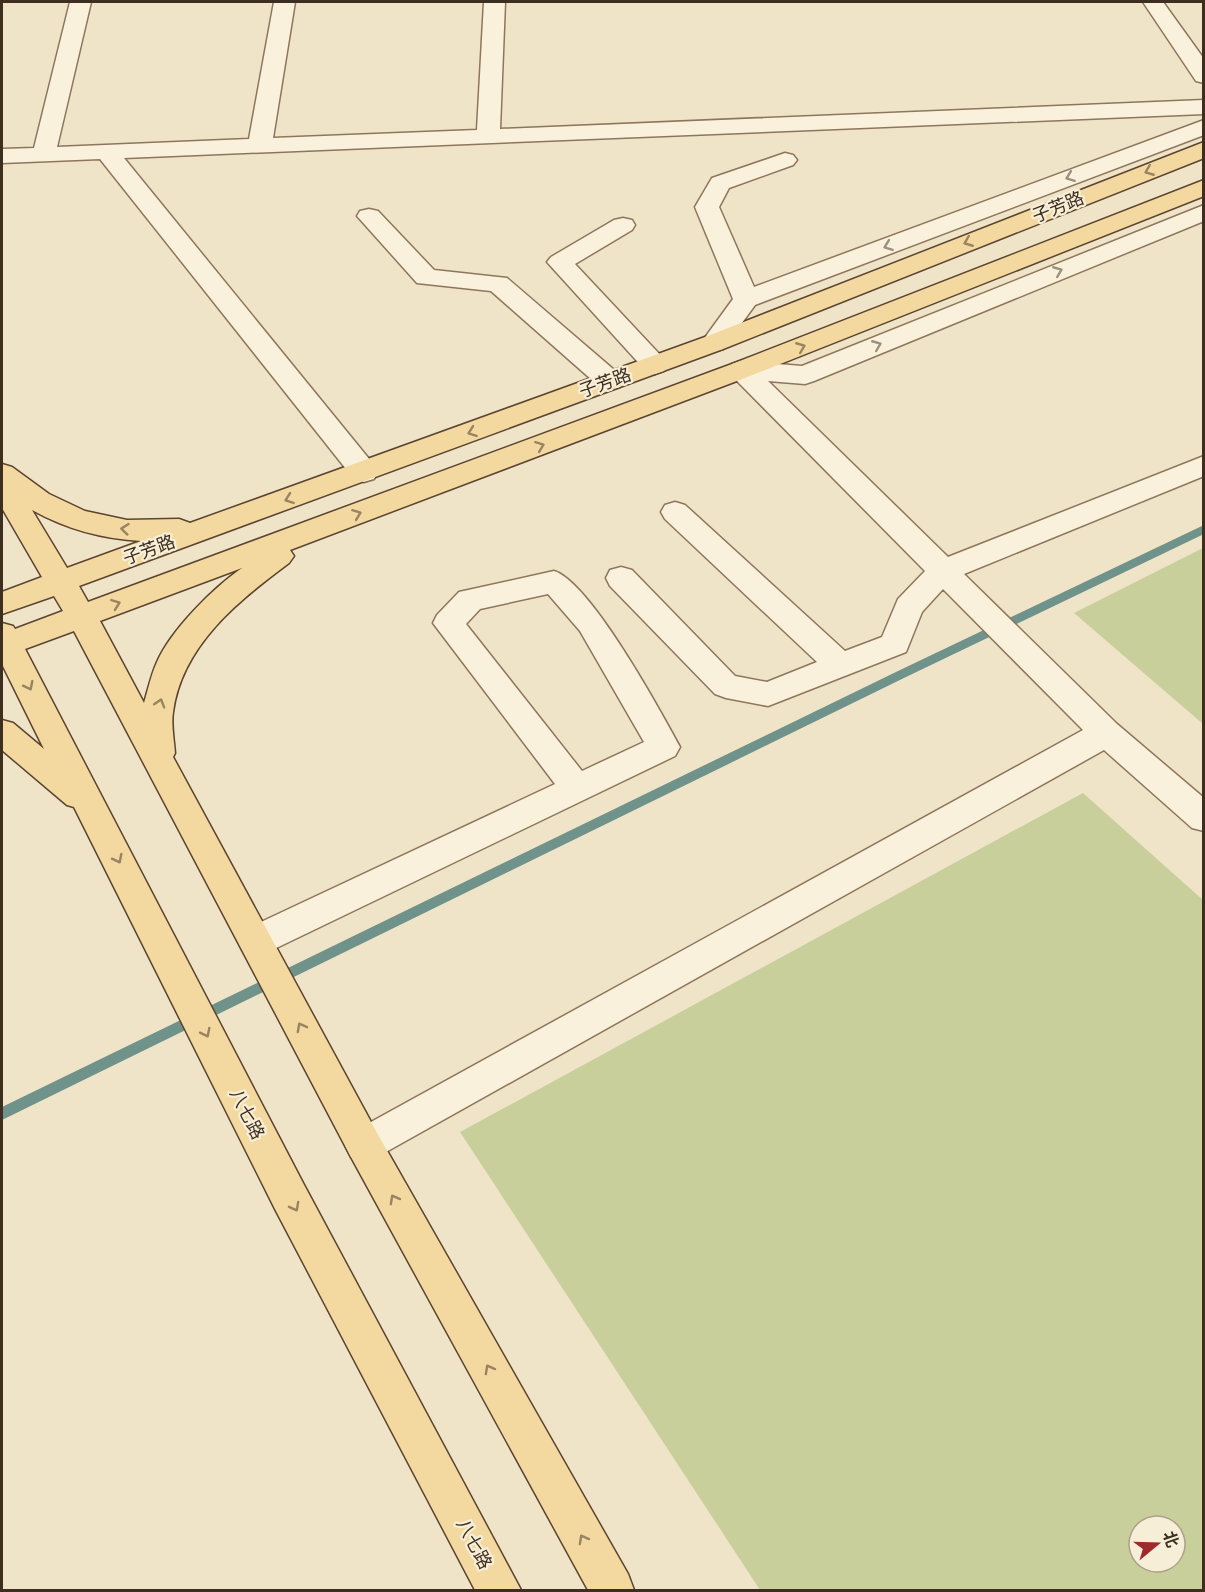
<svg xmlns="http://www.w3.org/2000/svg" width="1205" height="1592" font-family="'IBM Plex Serif','Noto Sans SC',serif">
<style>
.green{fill:#c9cf9b;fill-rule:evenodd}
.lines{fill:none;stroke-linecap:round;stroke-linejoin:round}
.stream{fill:#6f938a;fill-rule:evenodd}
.minor-casing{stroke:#8d765c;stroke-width:3}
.major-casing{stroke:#5b4430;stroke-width:3}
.minor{fill:#faf1dc;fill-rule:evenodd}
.major{fill:#f3d9a0;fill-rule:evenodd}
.oneway{stroke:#988460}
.oneway2{stroke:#9c907e}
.labels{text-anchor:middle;stroke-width:4.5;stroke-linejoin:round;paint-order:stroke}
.street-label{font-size:18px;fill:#3d2e20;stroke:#f7eed8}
</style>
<rect width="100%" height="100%" fill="#f0e4c8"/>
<path class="green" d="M1203 548V724L1074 613Z
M1083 793 1203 900V1590H760L460 1132ZM1139 1526H1175V1562H1139Z"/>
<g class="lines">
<path class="stream" d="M1204 525V534L906 677 2 1120V1107L898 671Z"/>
<g class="minor-casing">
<path id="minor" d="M70 2H91L57 147 249 139 274 2H295L273 138 477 130 484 2H505L500 129 1204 100V114L124 158 374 465 378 472 374 479 364 482 354 479 100 159 2 163V149L34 148Z
M1143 2H1163L1204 59V83L1196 81Z
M1204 120V135L755 305 723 349 714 351 705 349 701 343 733 299 695 207 712 178 785 153 793 155 797 160 793 165 729 188 719 207 754 287Z
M1204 205V221L814 381 805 384 768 381 948 557 1204 456V476L964 574 1117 724 1204 798V831L1192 828 1104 750 377 1157 364 1163 351 1157 345 1145 351 1133 1083 730 943 589 922 612 906 652 768 706 726 698 715 694 610 586 606 578 610 570 621 567 632 570 735 676 767 682 817 662 665 519 661 512 665 505 675 502 685 505 845 651 882 637 898 599 925 571 732 376 728 370 732 364 741 361 802 366Z
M369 209 378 211 434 270 507 278 620 375 623 381 620 387 610 390 600 387 491 291 417 283 357 216 360 211Z
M623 218 632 220 635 225 632 230 575 264 664 359 668 365 664 371 655 374 646 371 547 262 551 257 614 220Z
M554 571C590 582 660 710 680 747L675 756 268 952 256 956 244 952 238 941 244 930 555 784 433 623 437 615 459 592ZM548 594 580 631 644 742 582 771 466 624 480 609Z"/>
</g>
<g class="major-casing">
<path id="major" d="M1204 142V158L723 349 79 586 88 602 732 364 1204 180V196L750 376 290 550 294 556 289 563C239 600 182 645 173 712 171 724 174 740 175 753L173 757 377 1133 628 1574 634 1590H588L351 1157 74 631 25 649 303 1183 521 1590H475L275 1209 74 807 67 805 2 750V720L13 723 44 749 2 664V623L13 626 15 629 63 611 54 596 2 614V592L42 577 2 508V464L12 467 49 494 85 511 127 520 179 519 190 523 705 337ZM32 510C66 529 103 539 141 541L67 568ZM242 568C213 588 171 630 157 662 151 675 148 690 144 703L100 621Z"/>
</g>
<use href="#minor" class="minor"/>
<use href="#major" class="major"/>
</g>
<defs><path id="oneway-chevron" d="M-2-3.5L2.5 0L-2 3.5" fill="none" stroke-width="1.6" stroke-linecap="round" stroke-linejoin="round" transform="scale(1.5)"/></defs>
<g class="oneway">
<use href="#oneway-chevron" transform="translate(1149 171) rotate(158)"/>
<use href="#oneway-chevron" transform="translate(968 242) rotate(158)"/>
<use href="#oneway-chevron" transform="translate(801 347) rotate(-22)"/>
<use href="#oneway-chevron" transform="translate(472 432) rotate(160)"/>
<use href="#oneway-chevron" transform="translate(540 446) rotate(-21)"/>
<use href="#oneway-chevron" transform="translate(289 499) rotate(160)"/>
<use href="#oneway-chevron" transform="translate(357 514) rotate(-21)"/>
<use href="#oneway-chevron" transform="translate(125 529) rotate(-174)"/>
<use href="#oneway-chevron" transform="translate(116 604) rotate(-20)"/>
<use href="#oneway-chevron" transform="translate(29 686) rotate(63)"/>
<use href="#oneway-chevron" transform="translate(160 703) rotate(-73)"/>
<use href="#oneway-chevron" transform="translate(118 859) rotate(63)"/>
<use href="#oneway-chevron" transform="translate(301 1027) rotate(-118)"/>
<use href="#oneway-chevron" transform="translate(206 1033) rotate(63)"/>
<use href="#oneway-chevron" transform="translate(394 1199) rotate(-119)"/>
<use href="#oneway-chevron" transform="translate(295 1207) rotate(62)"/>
<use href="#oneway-chevron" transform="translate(489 1369) rotate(-119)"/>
<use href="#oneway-chevron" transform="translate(583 1539) rotate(-119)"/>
</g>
<g class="oneway2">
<use href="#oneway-chevron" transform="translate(1070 177) rotate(159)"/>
<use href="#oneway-chevron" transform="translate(888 246) rotate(159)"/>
<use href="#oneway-chevron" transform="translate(1058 271) rotate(-22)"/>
<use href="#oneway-chevron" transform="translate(877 345) rotate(-22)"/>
</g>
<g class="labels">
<g class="street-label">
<text transform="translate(1058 207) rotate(-22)" y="6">子芳路</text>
<text transform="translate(605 383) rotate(-20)" y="6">子芳路</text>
<text transform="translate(149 550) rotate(-20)" y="6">子芳路</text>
<text transform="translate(247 1114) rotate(63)" y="6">八七路</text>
<text transform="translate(474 1544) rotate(62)" y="6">八七路</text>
</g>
</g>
<rect width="1205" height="1592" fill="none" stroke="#3d2e20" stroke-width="6"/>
<g transform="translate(1157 1544) rotate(71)"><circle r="28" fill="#f7eed8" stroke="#ada18e" stroke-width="1.5"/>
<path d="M0-4.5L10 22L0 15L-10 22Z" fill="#9e2a2b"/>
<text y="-9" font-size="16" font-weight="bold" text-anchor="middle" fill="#3d2e20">北</text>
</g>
</svg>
